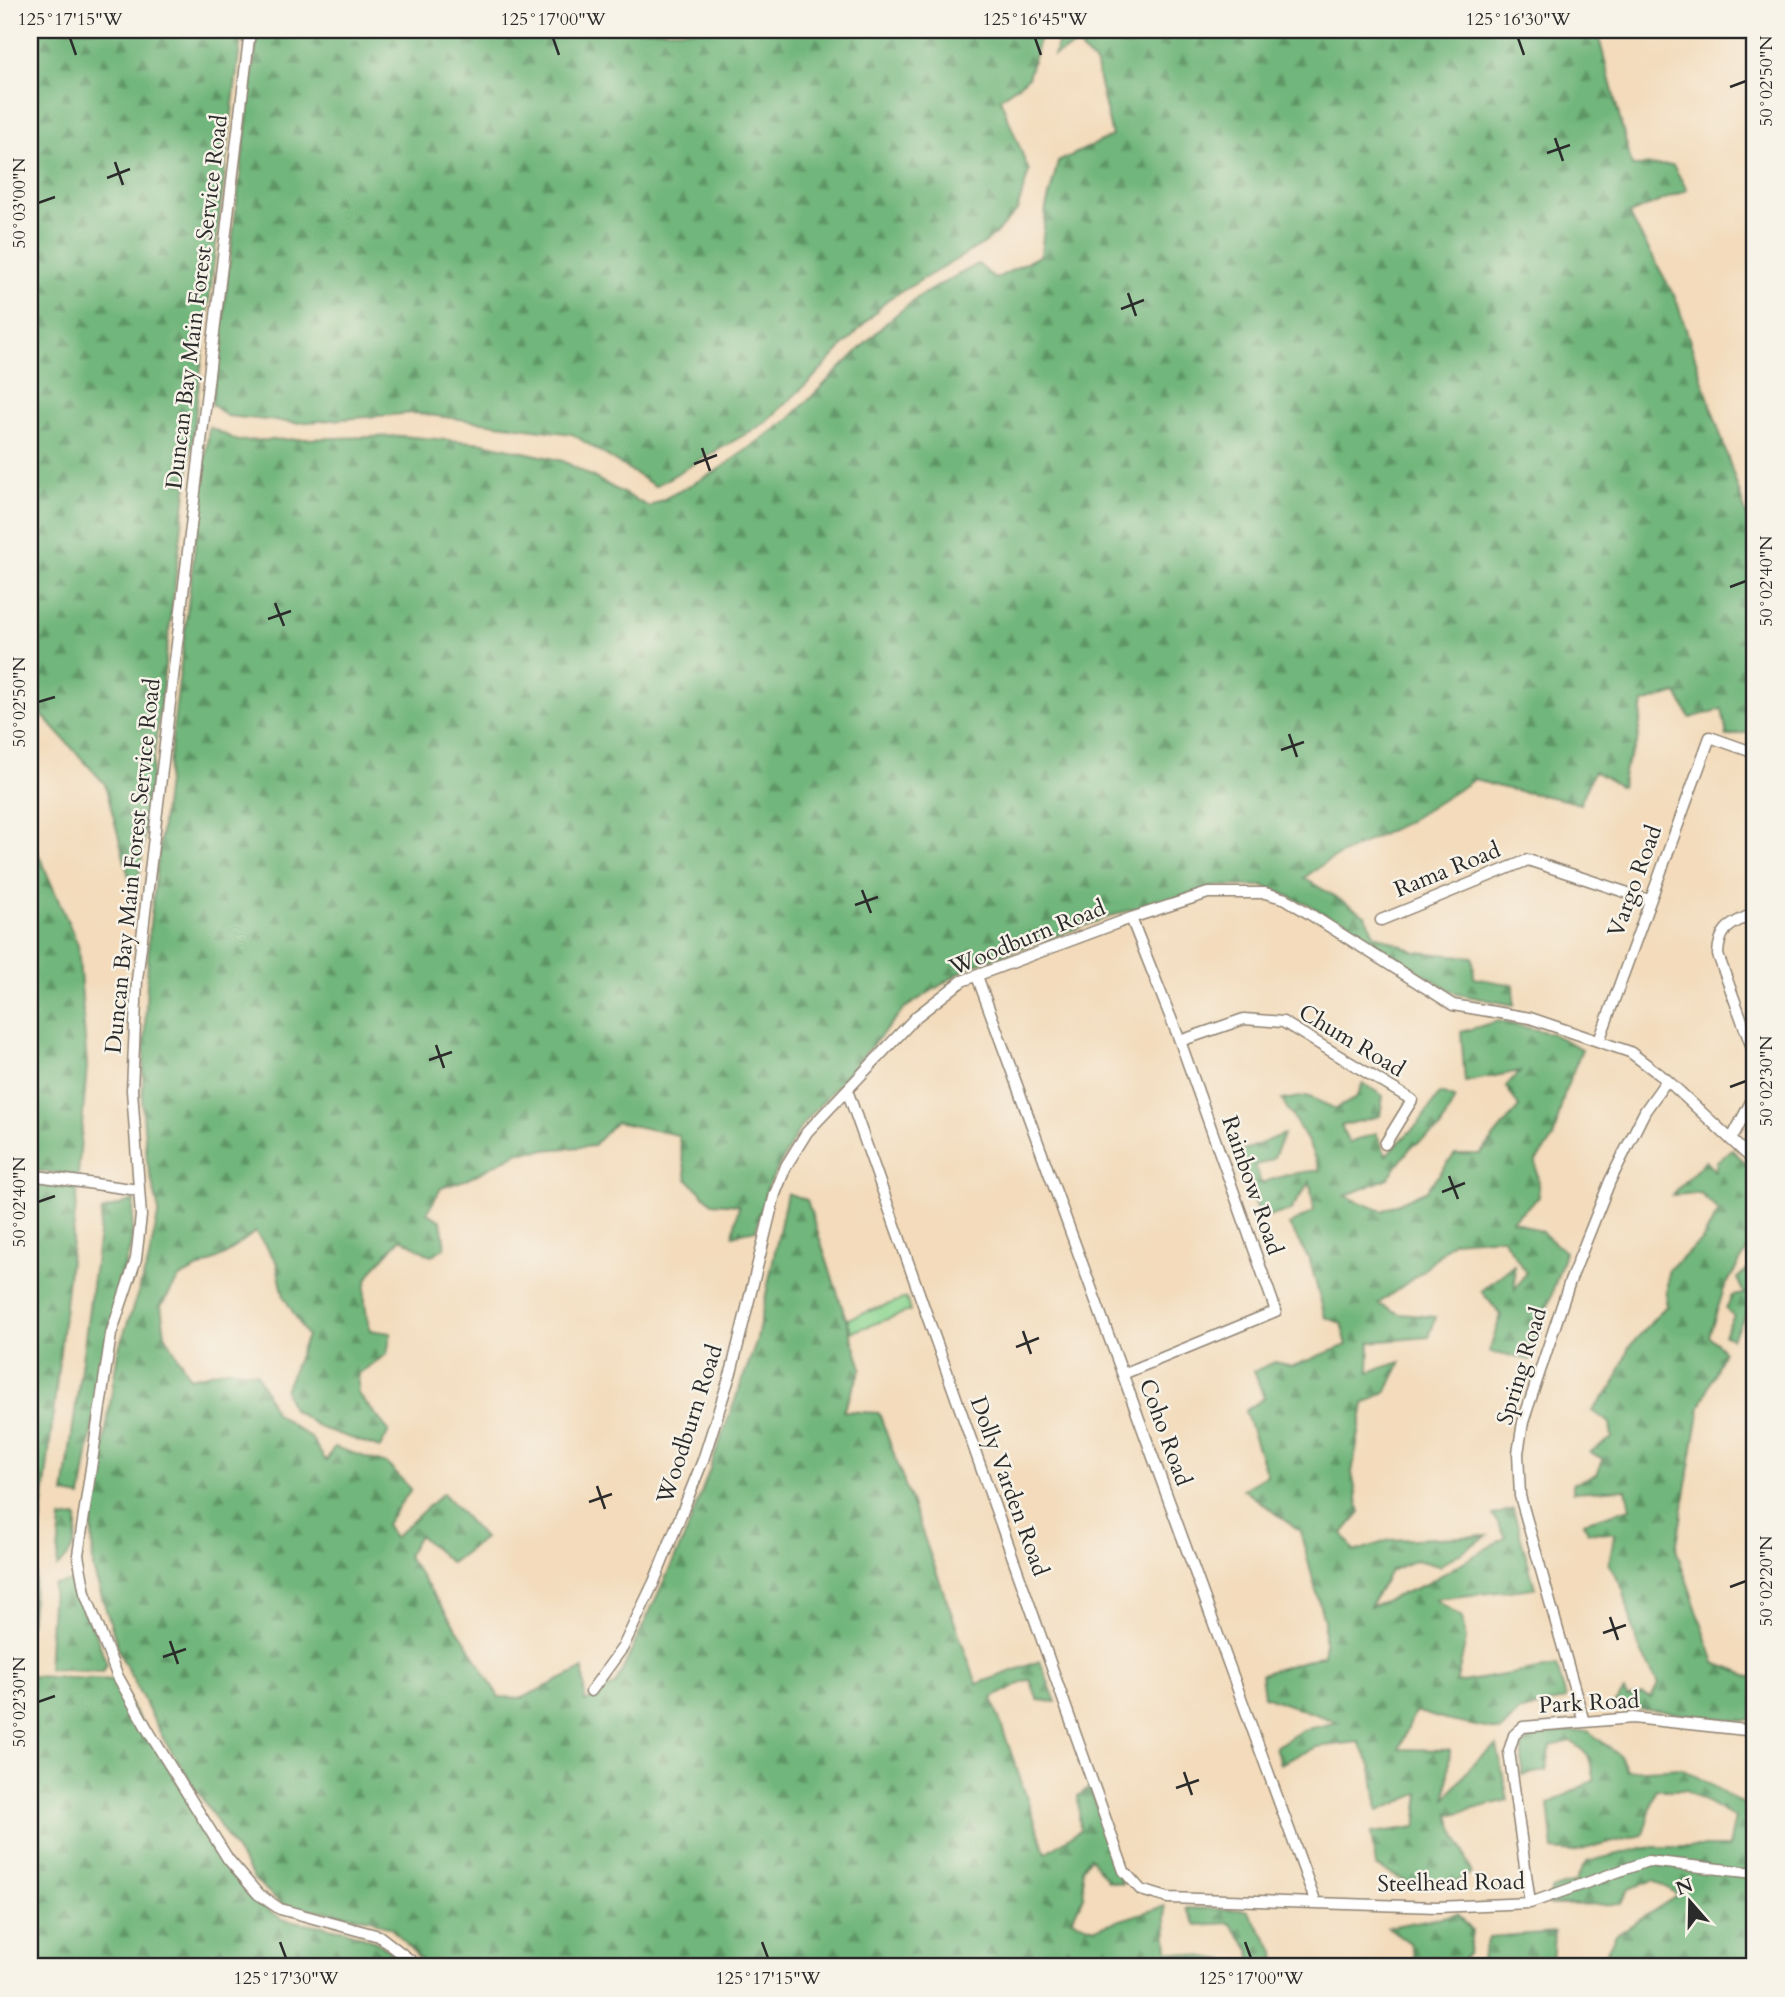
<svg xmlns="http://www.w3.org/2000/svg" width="1785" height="1997" font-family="Cardo,serif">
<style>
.green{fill:#8cd591;stroke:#5c805e;stroke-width:2}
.forest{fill:url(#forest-firs);stroke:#4e7053;stroke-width:2}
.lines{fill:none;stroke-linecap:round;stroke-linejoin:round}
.minor-casing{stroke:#8f8373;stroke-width:13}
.minor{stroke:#fff;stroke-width:10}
.ticks{fill:none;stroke:#2b2b2b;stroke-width:2.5}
.labels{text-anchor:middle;stroke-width:5;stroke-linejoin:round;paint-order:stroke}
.street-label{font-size:23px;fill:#2b2b2b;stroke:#f7f3e8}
.neatline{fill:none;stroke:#2b2b2b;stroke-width:2.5}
.ticks-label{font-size:18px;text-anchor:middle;fill:#2b2b2b}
</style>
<defs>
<pattern id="forest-firs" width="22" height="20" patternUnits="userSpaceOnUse" patternTransform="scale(1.75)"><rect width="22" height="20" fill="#71b67b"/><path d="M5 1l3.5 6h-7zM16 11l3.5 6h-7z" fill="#5d9465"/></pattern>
</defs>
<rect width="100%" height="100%" fill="#f7f3e8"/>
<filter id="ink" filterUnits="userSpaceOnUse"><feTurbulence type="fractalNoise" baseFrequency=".0143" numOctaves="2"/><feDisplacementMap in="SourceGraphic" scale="14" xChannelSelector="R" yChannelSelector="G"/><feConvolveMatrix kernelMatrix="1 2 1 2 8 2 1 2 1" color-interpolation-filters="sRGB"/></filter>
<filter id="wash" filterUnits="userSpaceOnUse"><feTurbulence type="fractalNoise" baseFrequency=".00686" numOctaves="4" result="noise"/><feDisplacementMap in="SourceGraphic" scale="28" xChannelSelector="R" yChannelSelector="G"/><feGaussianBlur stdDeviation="1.57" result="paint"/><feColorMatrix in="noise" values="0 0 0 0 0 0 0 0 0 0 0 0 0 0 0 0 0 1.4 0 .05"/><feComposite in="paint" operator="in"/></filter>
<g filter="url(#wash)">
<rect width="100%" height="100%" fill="#f3dbbb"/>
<path class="green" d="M906 1298 910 1311 852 1332 847 1319Z"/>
<path class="forest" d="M30 30H242L136 904 105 784 30 702Z
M258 30H1042L1028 78 1000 98 1029 171 1017 211 988 241 887 300 812 379 765 423 655 486 572 434 414 413 296 423 227 416 212 404Z
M1060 30H1597L1632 166 1673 165 1687 190 1629 214 1676 299 1755 541V731L1727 736 1722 709 1690 718 1677 693 1643 703 1637 743 1625 768 1621 787 1594 771 1580 804C1545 793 1509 793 1475 779L1407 822 1326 862 1304 878 1365 915 1374 934 1416 952 1473 957 1474 978 1514 985V1005L1457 994 1306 903 1264 886H1218L1123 912 969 967 905 1008 801 1126 767 1188 756 1230 733 1235 739 1205 712 1203 687 1179 678 1135 616 1122 593 1146 519 1152 468 1179 441 1188 427 1213 441 1221 445 1247 431 1256 401 1238C367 1277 357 1277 370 1330L391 1333 387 1354 358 1374V1394L389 1431 380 1448 321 1428 292 1409 285 1390 307 1336 284 1297 276 1261 255 1232 225 1255 179 1278 161 1306 165 1334 190 1378 227 1369 257 1373 275 1413 311 1438 326 1461 334 1447 387 1464 411 1489 386 1524 394 1538 443 1493 484 1538 451 1563 419 1535 407 1556 466 1642 499 1697 522 1698 583 1669 585 1702 616 1684 686 1534 756 1343 787 1193 807 1200 862 1368 843 1411 879 1413 977 1684 1040 1661 1056 1702 1038 1700 1030 1679 992 1698 1046 1853 1080 1830 1078 1796 1090 1787 1122 1884 1108 1881 1090 1857 1082 1869 1084 1896 1071 1920 1095 1928 1165 1906 1168 1951 1225 1960 1226 1967H428L392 1929 371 1919 282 1904 255 1880 164 1740 121 1656 93 1569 92 1524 118 1351 148 1263 159 1211 147 1161 142 1103 149 933 209 427 238 441 401 436 484 443 563 461 649 507 715 472 787 421 888 321 921 295 978 264 995 279 1041 255 1046 208 1058 162 1112 136 1095 62 1076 45 1054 56Z
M30 835 78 945 87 1066 78 1175 30 1170Z
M1498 1021 1550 1033 1582 1049 1565 1091 1553 1139 1536 1161 1539 1197 1512 1220 1542 1232 1565 1252 1531 1360 1489 1352 1501 1315 1481 1291 1514 1265 1515 1290 1526 1272 1502 1237 1453 1241 1423 1271 1378 1304 1400 1314 1436 1317 1429 1337 1370 1342 1369 1372 1401 1362 1387 1391 1364 1404 1352 1473 1360 1513 1343 1533 1354 1552 1390 1540 1487 1536 1439 1566 1416 1560 1390 1571 1370 1607 1426 1584 1506 1537 1493 1515 1513 1509 1535 1588 1435 1599 1462 1617 1466 1640 1456 1683 1557 1666 1566 1699 1519 1712 1501 1731 1445 1720 1415 1711 1399 1749 1450 1750 1446 1798 1475 1761 1497 1746 1508 1800 1449 1815C1454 1836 1466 1851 1471 1873L1458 1881 1416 1887 1376 1866 1371 1833 1416 1827 1420 1793 1378 1811 1372 1767 1359 1742 1316 1747 1280 1764 1275 1747 1303 1730 1338 1722 1264 1696 1261 1674 1324 1655V1621L1300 1531 1243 1489 1267 1475 1245 1411 1264 1398 1254 1371 1275 1362 1293 1366 1347 1345 1341 1323 1325 1317 1310 1261 1289 1225 1314 1211 1310 1182 1290 1211 1260 1218 1240 1152 1284 1134 1273 1159 1255 1166 1261 1183 1290 1174 1320 1170 1307 1140 1282 1100 1307 1096 1336 1109 1356 1098 1363 1083 1383 1096 1380 1116 1341 1126 1349 1143 1376 1133 1386 1155 1419 1123 1440 1093 1455 1098 1440 1129 1411 1147 1388 1178 1345 1196 1382 1211 1427 1190 1455 1154H1480L1519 1107 1506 1086 1520 1071 1465 1082 1461 1032Z
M1732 1150 1755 1171V1245L1751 1243 1724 1289 1709 1336 1724 1351 1700 1407 1676 1549 1715 1663 1755 1678 1753 1718 1743 1721 1613 1706 1624 1691 1627 1697 1642 1694 1651 1698 1658 1684 1637 1644 1623 1589 1609 1563 1615 1533 1588 1532 1584 1522 1630 1508 1626 1489 1573 1492V1483L1597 1475 1603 1459 1590 1452 1612 1438 1610 1423 1592 1411 1613 1387 1629 1347 1666 1306 1668 1270 1702 1240 1719 1211 1700 1193 1672 1195 1705 1161 1715 1171 1717 1161Z
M30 1183 78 1187 30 1625Z
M134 1200 131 1244 107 1337 81 1497 64 1494 102 1211Z
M1748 1269 1755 1272V1299L1732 1338 1724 1335 1734 1316 1726 1309 1732 1296 1744 1294 1737 1278Z
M77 1517C78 1538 74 1554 57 1567L61 1519Z
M75 1581 107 1664 103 1672 48 1669 53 1585Z
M30 1676 115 1680 246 1895 282 1919 345 1930 376 1942 415 1967H30Z
M1588 1731 1620 1756 1627 1771 1682 1768 1755 1811V1967H1597L1616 1935 1678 1895 1654 1880 1629 1889 1622 1904 1549 1905 1551 1890 1575 1882 1586 1862 1646 1847H1729L1735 1818 1686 1790H1656L1643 1835 1573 1852 1553 1850 1548 1804 1595 1780 1588 1755 1571 1741 1551 1746 1546 1771 1522 1775V1747L1533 1734Z
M1186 1908 1247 1910 1275 1951 1276 1967H1252L1250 1950 1230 1923 1196 1925Z
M1458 1914 1472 1931 1469 1952 1456 1967H1330H1417L1410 1943 1388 1927Z
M1554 1932 1552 1966 1579 1967H1479L1489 1937Z"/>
</g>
<g filter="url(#ink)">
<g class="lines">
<g class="minor-casing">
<path id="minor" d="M250 30 137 980 132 1090 141 1216 136 1259 111 1334 78 1555 85 1593 117 1675 149 1732 228 1859 258 1894 280 1909 379 1936 419 1967
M1755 913C1732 924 1719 926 1718 955L1755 1056
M1381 920 1528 860 1649 900
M977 976 1316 1903
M1180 1041 1244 1019 1283 1022 1412 1100 1385 1144
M1599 1041 1710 737 1755 753
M847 1090 1124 1871 1141 1890 1168 1898 1437 1907 1530 1903 1648 1861 1755 1873
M1731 1140 1755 1094
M30 1175 138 1190
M1123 1374 1276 1311 1180 1041 1131 918
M591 1691 623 1647 654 1582 703 1460 732 1369 775 1194 786 1166 807 1132 917 1016 962 981 1131 918 1208 893H1265L1286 899 1453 1005 1530 1018 1630 1052 1667 1080 1755 1162
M1584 1722 1520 1496 1518 1453 1523 1422 1569 1284 1610 1181 1645 1111 1667 1080
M1530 1903 1509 1751 1514 1735 1523 1727 1633 1718 1755 1731"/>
</g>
<use href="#minor" class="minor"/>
</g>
</g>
<path class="ticks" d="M70 38 76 55M553 38 559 55M1035 38 1041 55M1518 38 1524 55M1730 87 1746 81M1555 138 1563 161M1547 153 1570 145M115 162 123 185M107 178 130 169M38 203 55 197M1128 293 1136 316M1121 309 1144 300M702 448 710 471M694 464 717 455M1730 587 1746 581M275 603 284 626M268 619 291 611M38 702 55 697M1289 734 1297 757M1281 750 1304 742M862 890 871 913M855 905 878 897M436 1045 444 1068M429 1060 452 1052M1730 1087 1746 1081M1449 1176 1458 1199M1442 1192 1465 1183M38 1202 55 1196M1023 1331 1031 1354M1016 1347 1039 1338M597 1486 605 1509M589 1502 612 1494M1730 1587 1746 1581M1610 1617 1618 1640M1603 1633 1626 1625M170 1641 178 1664M163 1657 186 1649M38 1702 55 1696M1184 1772 1192 1795M1176 1788 1199 1780M280 1942 286 1958M762 1942 768 1958M1245 1942 1251 1958"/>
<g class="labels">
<g class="street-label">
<text transform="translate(196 302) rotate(-83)" y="8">Duncan Bay Main Forest Service Road</text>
<text transform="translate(132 866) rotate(-84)" y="8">Duncan Bay Main Forest Service Road</text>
<text transform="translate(1447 869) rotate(-22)" y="8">Rama Road</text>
<text transform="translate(1634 881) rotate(-70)" y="8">Vargo Road</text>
<text transform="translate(1027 937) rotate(-22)" y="8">Woodburn Road</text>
<text transform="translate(1352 1040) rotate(31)" y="8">Chum Road</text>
<text transform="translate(1253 1185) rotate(71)" y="8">Rainbow Road</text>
<text transform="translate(1521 1366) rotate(-73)" y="8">Spring Road</text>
<text transform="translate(689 1424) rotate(-72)" y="8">Woodburn Road</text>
<text transform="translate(1166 1432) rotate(70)" y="8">Coho Road</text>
<text transform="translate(1010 1486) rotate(70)" y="8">Dolly Varden Road</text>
<text transform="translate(1589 1702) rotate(-3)" y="8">Park Road</text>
<text transform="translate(1451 1882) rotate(-1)" y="8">Steelhead Road</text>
</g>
</g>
<rect width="1785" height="1997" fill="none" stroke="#f7f3e8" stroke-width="77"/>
<g transform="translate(1690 1902) rotate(340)" stroke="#f7f3e8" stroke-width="5" paint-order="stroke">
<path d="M0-5L12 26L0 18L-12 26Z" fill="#2b2b2b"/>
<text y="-10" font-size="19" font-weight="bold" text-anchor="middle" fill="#2b2b2b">N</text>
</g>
<rect x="38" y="38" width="1708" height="1920" class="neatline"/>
<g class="ticks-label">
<text x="70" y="25">125°17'15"W</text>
<text x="553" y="25">125°17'00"W</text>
<text x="1035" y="25">125°16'45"W</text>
<text x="1518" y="25">125°16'30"W</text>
<text transform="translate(1766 81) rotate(-90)" y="6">50°02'50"N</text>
<text transform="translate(19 203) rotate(-90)" y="6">50°03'00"N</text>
<text transform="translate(1766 581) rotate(-90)" y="6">50°02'40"N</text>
<text transform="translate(19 702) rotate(-90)" y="6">50°02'50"N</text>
<text transform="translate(1766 1081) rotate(-90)" y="6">50°02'30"N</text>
<text transform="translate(19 1202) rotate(-90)" y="6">50°02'40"N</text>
<text transform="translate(1766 1581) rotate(-90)" y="6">50°02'20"N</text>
<text transform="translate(19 1702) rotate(-90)" y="6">50°02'30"N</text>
<text x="286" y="1984">125°17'30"W</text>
<text x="768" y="1984">125°17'15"W</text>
<text x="1251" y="1984">125°17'00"W</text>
</g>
</svg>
